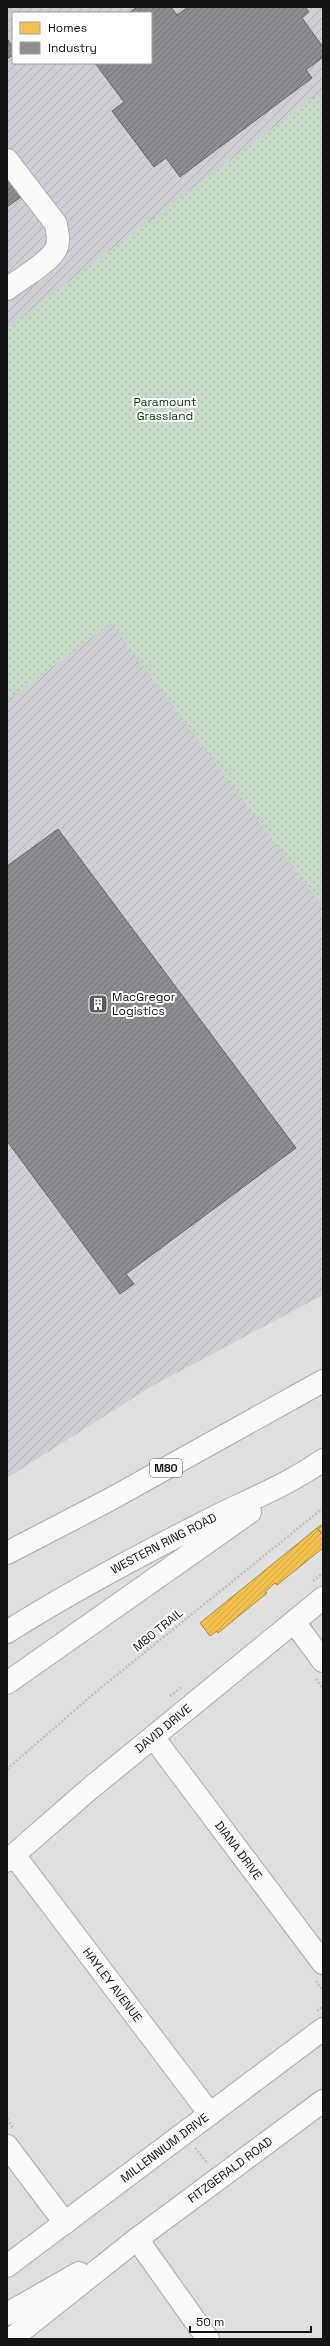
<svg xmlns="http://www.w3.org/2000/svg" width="330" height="2346" font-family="'Space Grotesk',sans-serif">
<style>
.industrial{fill:url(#industrial-furrows);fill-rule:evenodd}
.green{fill:url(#green-dots)}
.homes{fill:url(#homes-hatch);stroke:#af8d3d}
.industry{fill:url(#industry-hatch);stroke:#69696c}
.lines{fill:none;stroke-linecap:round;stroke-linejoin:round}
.minor-casing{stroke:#acacad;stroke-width:24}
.highway-casing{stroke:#acacad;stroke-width:24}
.path{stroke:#bfbfc0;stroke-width:2.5;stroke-dasharray:2 2;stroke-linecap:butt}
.minor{stroke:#fafafa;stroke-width:22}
.highway{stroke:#fafafa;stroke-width:22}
.labels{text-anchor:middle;stroke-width:4;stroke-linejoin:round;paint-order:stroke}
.shield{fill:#fff;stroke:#5a5a5b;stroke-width:1}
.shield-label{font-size:11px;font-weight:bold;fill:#141415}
.park-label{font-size:12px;fill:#003907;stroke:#fff}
.poi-label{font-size:12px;fill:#141415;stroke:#fff;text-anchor:start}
.street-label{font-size:12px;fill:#141415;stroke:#fff}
</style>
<defs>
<pattern id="industrial-furrows" width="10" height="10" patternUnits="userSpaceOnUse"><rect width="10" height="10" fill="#cdcfd4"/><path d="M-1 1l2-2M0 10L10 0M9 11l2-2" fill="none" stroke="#afb1b5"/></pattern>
<pattern id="green-dots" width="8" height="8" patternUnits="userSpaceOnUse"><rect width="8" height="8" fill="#c7dac7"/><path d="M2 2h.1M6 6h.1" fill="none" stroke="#aabaaa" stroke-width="1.8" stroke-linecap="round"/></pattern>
<pattern id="homes-hatch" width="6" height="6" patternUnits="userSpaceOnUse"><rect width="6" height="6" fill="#f2c14e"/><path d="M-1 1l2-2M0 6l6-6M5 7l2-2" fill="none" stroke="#cfa543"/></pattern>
<pattern id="industry-hatch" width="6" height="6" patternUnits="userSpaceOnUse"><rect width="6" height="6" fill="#8d8d92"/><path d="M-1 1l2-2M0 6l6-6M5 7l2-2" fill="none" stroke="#727276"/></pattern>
</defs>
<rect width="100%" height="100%" fill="#dfdfe0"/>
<path class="industrial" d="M7 7H323V1295L152 1386 7 1478ZM13 13H151V63H13Z"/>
<path class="green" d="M323 90V907L111 623 7 701V328Z"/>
<path class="homes" d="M323 1524V1535L317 1528Z
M317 1528 323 1535V1548L277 1585 275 1583 265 1592 267 1593 218 1633 217 1631 210 1636 200 1623Z"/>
<path class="industry" d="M137 7H171L177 15 188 7H305L309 12 302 18 323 47V57L306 70 312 78 180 177 166 158 154 167 112 111 124 102 95 63H151V13H129Z
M8 40 13 47V55L7 59Z
M7 169 25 194 7 207Z
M58 829 296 1148 126 1274 134 1284 120 1294 7 1141V866Z"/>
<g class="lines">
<g class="minor-casing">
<g id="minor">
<path d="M7 160 56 224C57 232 60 241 56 249 49 263 20 279 7 289"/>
<path d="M294 1622 323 1661"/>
<path id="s1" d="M153 1737 323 1963"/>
<path id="s2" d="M14 1855 210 2114"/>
<path id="s3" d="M7 1861 87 1791 323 1598"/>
<path d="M7 2146 65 2223"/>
<path d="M137 2239 208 2339"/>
<path id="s4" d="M7 2266 323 2029"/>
<path d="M7 2314 79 2273"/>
<path id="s5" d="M11 2339 137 2239 323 2101"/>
</g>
</g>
<g class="highway-casing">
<g id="highway">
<path d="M7 1553 109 1500 323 1381"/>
<path id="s6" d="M7 1632C70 1592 136 1557 203 1523 243 1502 285 1487 323 1460"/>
<path d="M7 1683 250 1512"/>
</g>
</g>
<path class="path" d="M313 1581 323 1573
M316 1679 323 1688
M170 1696 182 1687
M7 1769 97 1691 323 1508
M316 1981 323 1990
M317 2011 323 2006
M7 2119 14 2129
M195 2148 208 2164"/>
<use href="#minor" class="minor"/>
<use href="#highway" class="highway"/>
</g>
<defs>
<g id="building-square" transform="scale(1)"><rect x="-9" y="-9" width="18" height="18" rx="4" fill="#5b5b5c" stroke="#fff"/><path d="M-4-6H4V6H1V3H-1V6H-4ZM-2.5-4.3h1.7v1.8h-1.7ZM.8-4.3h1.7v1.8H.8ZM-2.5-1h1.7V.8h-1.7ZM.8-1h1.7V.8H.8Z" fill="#fff"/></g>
</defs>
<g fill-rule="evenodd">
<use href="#building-square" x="98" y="1004"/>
</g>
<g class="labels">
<rect class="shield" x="150" y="1459" width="32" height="18" rx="3"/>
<g class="shield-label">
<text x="166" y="1472">M80</text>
</g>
<g class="park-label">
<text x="165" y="406">Paramount<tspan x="165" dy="14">Grassland</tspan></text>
</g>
<g class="poi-label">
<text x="112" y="1001">MacGregor<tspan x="112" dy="14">Logistics</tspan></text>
</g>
<g class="street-label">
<text dy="4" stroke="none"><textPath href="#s6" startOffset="180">WESTERN RING ROAD</textPath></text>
<text transform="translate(158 1630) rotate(-39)" y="4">M80 TRAIL</text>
<text dy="4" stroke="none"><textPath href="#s3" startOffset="205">DAVID DRIVE</textPath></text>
<text dy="4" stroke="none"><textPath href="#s1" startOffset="142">DIANA DRIVE</textPath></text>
<text dy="4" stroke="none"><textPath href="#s2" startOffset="163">HAYLEY AVENUE</textPath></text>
<text dy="4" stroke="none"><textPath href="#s4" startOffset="197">MILLENNIUM DRIVE</textPath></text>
<text dy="4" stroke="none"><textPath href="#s5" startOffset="277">FITZGERALD ROAD</textPath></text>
</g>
</g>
<rect width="330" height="2346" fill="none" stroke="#141415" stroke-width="16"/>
<rect x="12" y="12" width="140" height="52" fill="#ffffff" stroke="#a1a1a1"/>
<rect x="20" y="22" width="20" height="12" fill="#f2c14e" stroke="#a1a1a1"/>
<text x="48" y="32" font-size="12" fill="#141415">Homes</text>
<rect x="20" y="42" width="20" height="12" fill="#8d8d92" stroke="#a1a1a1"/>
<text x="48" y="52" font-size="12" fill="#141415">Industry</text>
<path d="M190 2326v6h121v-6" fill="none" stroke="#141415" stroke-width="2"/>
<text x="196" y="2326" font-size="12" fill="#141415" stroke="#ffffff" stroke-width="3" paint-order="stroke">50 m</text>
</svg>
